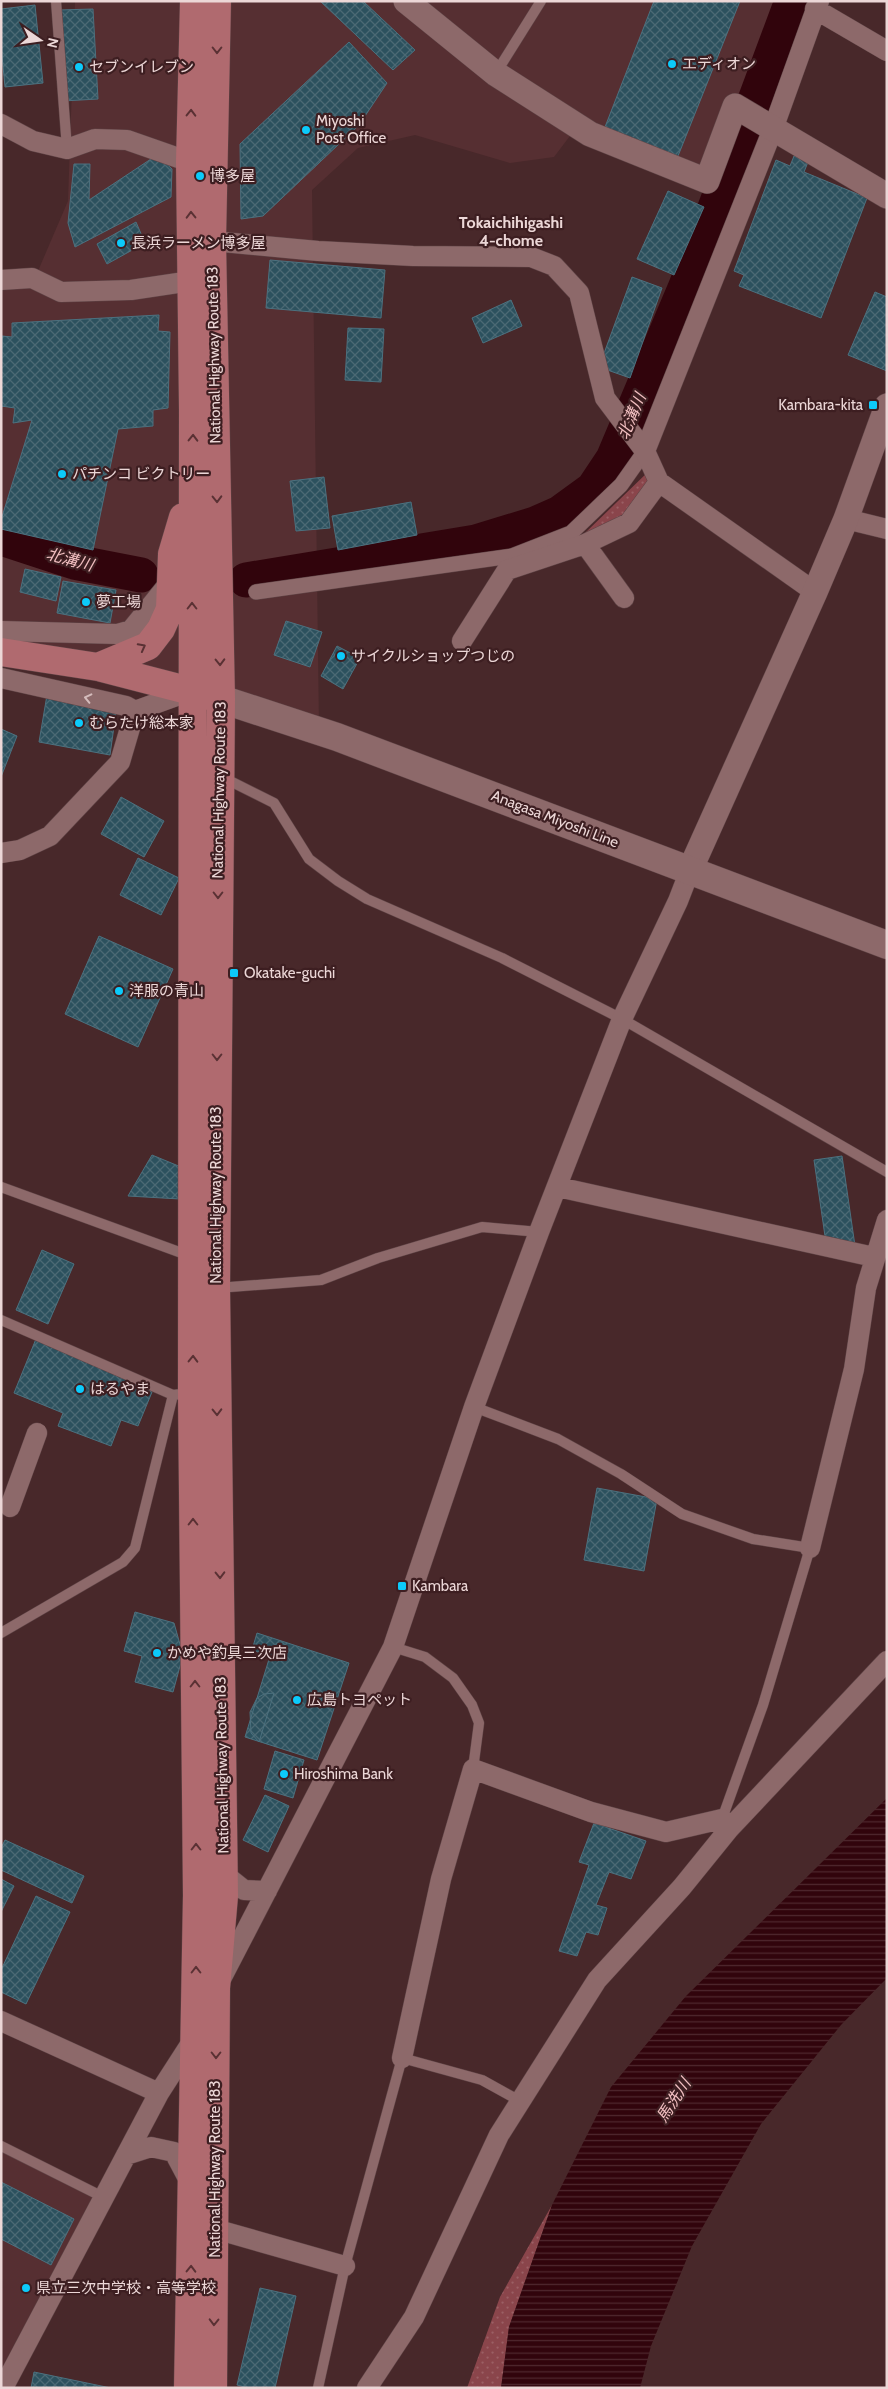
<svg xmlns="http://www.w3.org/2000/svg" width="888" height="2389" font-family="Cabin,'Noto Sans JP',sans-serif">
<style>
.built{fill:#562f32}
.grass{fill:url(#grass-dots)}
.water{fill:url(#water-rules)}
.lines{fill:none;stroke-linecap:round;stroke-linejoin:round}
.river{stroke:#31040c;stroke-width:35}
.building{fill:url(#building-cross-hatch);stroke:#4c717f}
.service-casing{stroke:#5f4446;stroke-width:11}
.pedestrian-casing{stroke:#5f4446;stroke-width:16}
.minor-casing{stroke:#5f4446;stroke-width:21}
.tertiary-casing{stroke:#5f4446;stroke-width:26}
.secondary-casing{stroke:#5f4446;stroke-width:29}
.trunk-casing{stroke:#5f4446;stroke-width:29}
.service{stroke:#8d696a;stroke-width:10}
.pedestrian{stroke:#8d696a;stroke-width:15}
.minor{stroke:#8d696a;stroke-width:20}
.tertiary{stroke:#8d696a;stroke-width:25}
.secondary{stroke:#8d696a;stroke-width:28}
.trunk{stroke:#b06a6f;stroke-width:28}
.oneway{stroke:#5a3134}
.oneway2{stroke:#d4bcbc}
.poi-dot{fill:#0ccafa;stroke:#3d1e21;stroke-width:2}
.labels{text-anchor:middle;stroke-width:4.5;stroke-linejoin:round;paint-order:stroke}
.poi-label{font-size:15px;fill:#ecd7d7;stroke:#3d1e21;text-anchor:start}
.street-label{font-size:15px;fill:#ecd7d7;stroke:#3d1e21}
.neighbourhood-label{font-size:16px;font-weight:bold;fill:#ecd7d7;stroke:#3d1e21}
.water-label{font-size:16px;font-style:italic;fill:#f3c0c2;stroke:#3d1e21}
</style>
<defs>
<pattern id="grass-dots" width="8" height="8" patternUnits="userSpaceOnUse" patternTransform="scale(1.25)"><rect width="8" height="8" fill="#8a454b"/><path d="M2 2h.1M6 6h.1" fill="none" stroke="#9b5f64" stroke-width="1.8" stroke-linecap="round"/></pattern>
<pattern id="water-rules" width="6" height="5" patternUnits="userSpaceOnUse" patternTransform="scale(1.25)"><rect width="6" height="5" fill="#31040c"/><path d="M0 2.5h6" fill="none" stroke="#4f282f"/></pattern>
<pattern id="building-cross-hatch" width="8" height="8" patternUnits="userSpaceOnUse" patternTransform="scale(1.25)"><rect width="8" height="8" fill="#2c515e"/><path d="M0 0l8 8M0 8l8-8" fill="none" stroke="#4b6974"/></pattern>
</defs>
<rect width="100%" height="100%" fill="#48282a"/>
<path class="built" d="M75 1H780L717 187 576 128 554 157 510 163 415 135 358 148 312 190 319 728 1 647V291L32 285 68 201Z
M1 2151 99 2199 1 2378Z"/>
<path class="grass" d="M651 469 659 482 630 512 584 534Z
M552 2205 509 2327 501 2388H467L500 2297Z"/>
<path class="water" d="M887 1798V1978L841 2025 761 2124 692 2246 651 2346 640 2388H501L509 2327 552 2205 611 2087 686 1996Z"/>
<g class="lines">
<path class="river" d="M1 538 74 562 141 575
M246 580 476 542 535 524 560 513 593 489 613 459 686 286 792 1"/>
</g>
<path class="building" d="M320 1H363L415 50 393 70Z
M654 1H740L678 156 605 127Z
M35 5 43 83 5 87 1 46V9Z
M93 9 98 99 63 101 59 10Z
M349 42 387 83 359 125 263 216 241 219 240 144Z
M157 155 172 169 171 197 75 247 68 223 74 164H90L89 200Z
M794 156 808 162 804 172 867 198 821 318 739 286 744 275 734 271 776 160 790 166Z
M668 191 704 207 674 275 637 259Z
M136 222 145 243 107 264 97 244Z
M270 260 385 270 381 318 266 308Z
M632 277 662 288 630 378 599 367Z
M875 292 887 297V371L848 355Z
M511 300 522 326 483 343 472 318Z
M159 315 158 331 170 332 168 408 153 410V426L118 429 93 550 1 529V520L32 420 13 423 15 408 1 406 2 336 12 337V323Z
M348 328 384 329 381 382 345 380Z
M324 477 330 528 296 531 290 481Z
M411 502 417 535 338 550 332 516Z
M25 569 61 577 56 601 20 592Z
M63 581 116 590 110 623 57 613Z
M286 621 322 632 310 667 274 655Z
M337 646 360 658 343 689 321 676Z
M47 695 117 705 110 755 39 742Z
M1 729 17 736 1 777Z
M121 797 164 821 144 857 101 834Z
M138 858 179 878 161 915 120 895Z
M99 936 173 969 138 1047 65 1014Z
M152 1155 181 1167 180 1199 128 1196Z
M842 1156 855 1246 827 1250 814 1160Z
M42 1250 74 1264 48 1324 16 1310Z
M38 1334 139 1376 136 1385 152 1392 138 1426 121 1420 111 1446 58 1426 63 1413 14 1393Z
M597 1488 657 1499 644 1571 584 1560Z
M135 1612 174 1623 183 1655 173 1692 135 1682 142 1656 124 1651Z
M257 1633 349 1663 317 1760 245 1737 270 1656 252 1650Z
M274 1693 259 1742 251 1733 250 1712 257 1698 264 1694Z
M275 1751 304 1760 293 1798 264 1789Z
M265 1795 289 1806 268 1852 243 1840Z
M594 1823 646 1841 631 1879 609 1872 596 1905 607 1908 598 1935 586 1932 577 1956 559 1951 589 1865 579 1862Z
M5 1840 84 1876 72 1903 1 1870V1848Z
M1 1879 14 1886 1 1912Z
M36 1896 70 1912 26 2004 1 1992V1970Z
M1 2182 74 2219 51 2265 1 2239Z
M260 2288 296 2296 275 2388H249L237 2385Z
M34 2372 111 2388H31Z"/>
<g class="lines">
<g class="service-casing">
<path id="service" d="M56 1 67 149
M496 73 541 1
M222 777 274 803 309 859 338 881 367 899 502 958 622 1019 887 1172
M1 1187 190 1256
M217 1288 321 1280 378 1258 482 1227 539 1232
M1 1320 173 1395
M474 1407 558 1439 621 1474 682 1514 753 1539 810 1548 763 1705 722 1819 723 1821
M1 1633 123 1562 135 1548 173 1395 190 1393
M393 1647 425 1657 453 1678 472 1705 479 1723 473 1769
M1 2146 103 2197
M318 2388 345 2266 402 2058 482 2080 520 2101"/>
</g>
<g class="pedestrian-casing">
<path id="pedestrian" d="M256 592 512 556 571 533 621 485 645 451"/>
</g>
<g class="minor-casing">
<path id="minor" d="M815 9 887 51
M1 124 33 141 67 149 95 139 127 140 190 162 201 160
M212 241 318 251 413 256 531 257 554 266 579 293 605 398 645 451 659 482 815 592
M1 280 32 278 61 292 131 290 191 281
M645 451 773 129 819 1
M846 519 887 529
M585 544 624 598
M1 631 117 634 131 630 171 581
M462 641 507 570 585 544 629 523 659 482
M1 678 126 706 135 711 193 690
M1 853 20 850 50 836 120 762 135 711
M558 1187 874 1257
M10 1507 37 1433
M810 1548 854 1369 866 1288 887 1220
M224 1874 244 1890 267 1891
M220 1981 393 1647 474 1407 539 1232 622 1019 678 901 690 870
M1 2021 159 2093
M402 2058 441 1879 473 1769 591 1812 666 1832 722 1819
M126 2155 151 2147 174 2152 191 2184
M215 2229 345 2266
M3 2388 159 2093 195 2037
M367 2388 414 2317 499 2135 597 1980 682 1887 729 1829 887 1661"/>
</g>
<g class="tertiary-casing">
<path id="tertiary" d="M406 1 496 74 590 134 707 181 735 106 887 196
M690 870 815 592 846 519 887 406"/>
</g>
<g class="secondary-casing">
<path id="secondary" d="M221 699 337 737 887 945"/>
</g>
<g class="trunk-casing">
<path id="trunk" d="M1 652 98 667 210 696
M98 667 148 646 161 629 170 609 172 554 183 517
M188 2388 197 1895 192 1392 193 410 190 162 194 1
M213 2388 216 1988 224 1896 216 1288 221 699 212 241 217 1"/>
</g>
<use href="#service" class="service"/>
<use href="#pedestrian" class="pedestrian"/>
<use href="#minor" class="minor"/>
<use href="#tertiary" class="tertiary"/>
<use href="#secondary" class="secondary"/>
<use href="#trunk" class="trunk"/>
</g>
<defs><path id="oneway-chevron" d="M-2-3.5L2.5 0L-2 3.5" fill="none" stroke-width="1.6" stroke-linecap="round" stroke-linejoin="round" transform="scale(1.25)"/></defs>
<g class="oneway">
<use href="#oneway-chevron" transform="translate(217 50) rotate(90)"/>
<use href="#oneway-chevron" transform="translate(191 113) rotate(-89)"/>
<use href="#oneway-chevron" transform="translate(191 215) rotate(-91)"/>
<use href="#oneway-chevron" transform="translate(193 438) rotate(-89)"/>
<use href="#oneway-chevron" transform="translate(217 499) rotate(89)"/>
<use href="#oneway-chevron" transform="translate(192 606) rotate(-90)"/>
<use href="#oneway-chevron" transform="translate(142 647) rotate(-28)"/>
<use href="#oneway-chevron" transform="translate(220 662) rotate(89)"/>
<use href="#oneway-chevron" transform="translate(218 895) rotate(90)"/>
<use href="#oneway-chevron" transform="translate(217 1057) rotate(90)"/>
<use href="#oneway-chevron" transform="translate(193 1359) rotate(-89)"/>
<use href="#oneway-chevron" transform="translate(217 1412) rotate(89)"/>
<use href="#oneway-chevron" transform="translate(193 1522) rotate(-90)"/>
<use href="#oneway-chevron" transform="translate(220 1575) rotate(89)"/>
<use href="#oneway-chevron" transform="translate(195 1684) rotate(-90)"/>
<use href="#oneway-chevron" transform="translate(196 1847) rotate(-90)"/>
<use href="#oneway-chevron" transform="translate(196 1970) rotate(-90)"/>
<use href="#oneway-chevron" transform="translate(216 2055) rotate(90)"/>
<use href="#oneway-chevron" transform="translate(191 2269) rotate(-89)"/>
<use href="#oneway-chevron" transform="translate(214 2322) rotate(91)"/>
</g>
<use class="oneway2" href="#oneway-chevron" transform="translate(88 698) rotate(-167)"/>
<g class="poi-dot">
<circle cx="672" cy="64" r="5"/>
<circle cx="79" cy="67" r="5"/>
<circle cx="306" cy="130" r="5"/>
<circle cx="200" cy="176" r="5"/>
<circle cx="121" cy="243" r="5"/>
<rect x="868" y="400" width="10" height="10" rx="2.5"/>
<circle cx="62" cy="474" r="5"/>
<circle cx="86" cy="602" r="5"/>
<circle cx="341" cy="656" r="5"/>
<circle cx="79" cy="723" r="5"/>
<rect x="229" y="968" width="10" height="10" rx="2.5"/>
<circle cx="119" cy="991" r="5"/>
<circle cx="80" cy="1389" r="5"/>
<rect x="397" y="1581" width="10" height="10" rx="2.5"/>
<circle cx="157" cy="1653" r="5"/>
<circle cx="297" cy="1700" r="5"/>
<circle cx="284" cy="1774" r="5"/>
<circle cx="26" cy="2288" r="5"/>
</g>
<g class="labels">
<g class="poi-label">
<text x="682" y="69">エディオン</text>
<text x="89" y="72">セブンイレブン</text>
<text x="316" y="126">Miyoshi<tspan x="316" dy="17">Post Office</tspan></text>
<text x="210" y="181">博多屋</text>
<text x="131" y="248">長浜ラーメン博多屋</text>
<text x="863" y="410" text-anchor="end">Kambara-kita</text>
<text x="72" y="479">パチンコ ビクトリー</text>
<text x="96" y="607">夢工場</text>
<text x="351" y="661">サイクルショップつじの</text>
<text x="89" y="728">むらたけ総本家</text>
<text x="244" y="978">Okatake-guchi</text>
<text x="129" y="996">洋服の青山</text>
<text x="90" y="1394">はるやま</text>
<text x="412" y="1591">Kambara</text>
<text x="167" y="1658">かめや釣具三次店</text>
<text x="307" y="1705">広島トヨペット</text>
<text x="294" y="1779">Hiroshima Bank</text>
<text x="36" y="2293">県立三次中学校・高等学校</text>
</g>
<g class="street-label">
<text transform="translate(214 355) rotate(-91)" y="5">National Highway Route 183</text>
<text transform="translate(219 790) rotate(-89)" y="5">National Highway Route 183</text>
<text transform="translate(555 819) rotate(21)" y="5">Anagasa Miyoshi Line</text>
<text transform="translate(216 1195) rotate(-90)" y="5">National Highway Route 183</text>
<text transform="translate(222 1765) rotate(-91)" y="5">National Highway Route 183</text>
<text transform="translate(215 2169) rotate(-90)" y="5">National Highway Route 183</text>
</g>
<g class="neighbourhood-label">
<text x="511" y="228">Tokaichihigashi<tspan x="511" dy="18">4-chome</tspan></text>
</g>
<g class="water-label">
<text transform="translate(631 416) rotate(-67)" y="6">北溝川</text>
<text transform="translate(70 559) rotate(15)" y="6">北溝川</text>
<text transform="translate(673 2100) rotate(-57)" y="6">馬洗川</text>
</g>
</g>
<rect width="888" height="2389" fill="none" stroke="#ecd7d7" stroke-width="5"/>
<g transform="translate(40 40) rotate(103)" stroke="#3d1e21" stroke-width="4" paint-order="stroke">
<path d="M0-4L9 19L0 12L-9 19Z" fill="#ecd7d7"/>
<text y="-8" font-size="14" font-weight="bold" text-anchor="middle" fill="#ecd7d7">N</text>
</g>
</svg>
